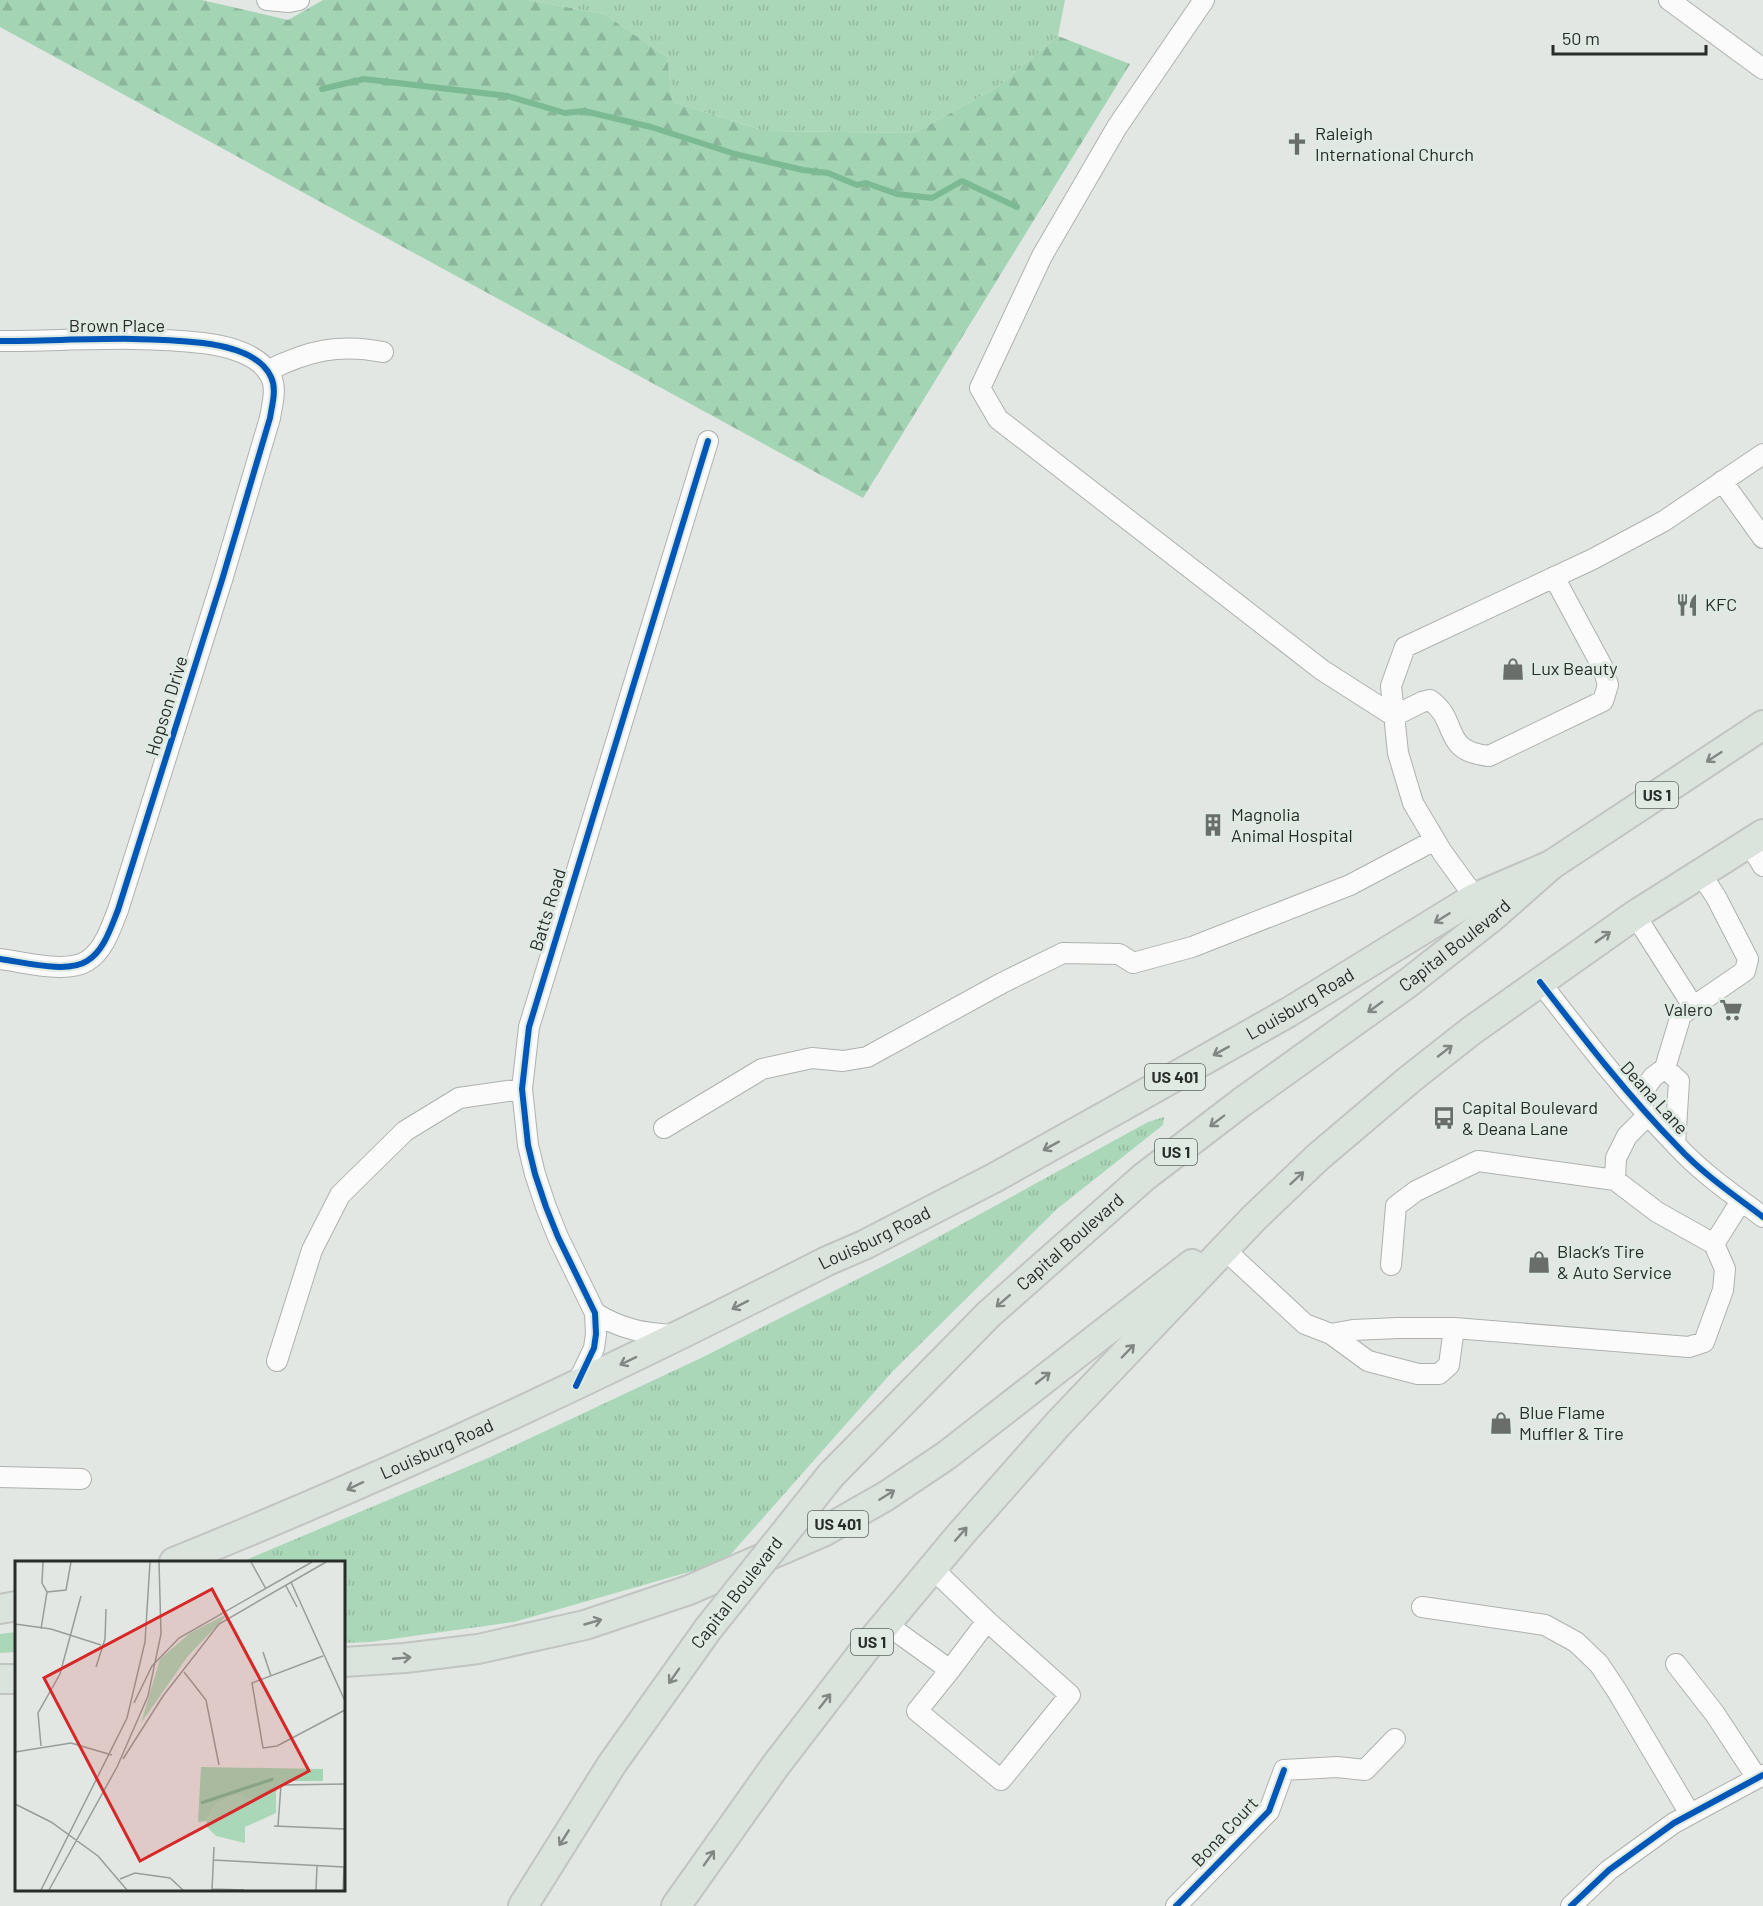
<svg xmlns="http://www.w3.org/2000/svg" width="1763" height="1906" font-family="Barlow,sans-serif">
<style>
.grass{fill:url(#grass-tufts)}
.forest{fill:url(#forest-firs)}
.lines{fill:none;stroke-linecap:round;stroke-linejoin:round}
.stream{stroke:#7cba93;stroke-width:6}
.minor-casing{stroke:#aeb2af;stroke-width:22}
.highway-casing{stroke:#c2c4c2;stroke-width:32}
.minor{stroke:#fbfbfb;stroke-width:20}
.highway{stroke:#dae4dd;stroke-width:28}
.highway-bridge-casing{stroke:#c2c4c2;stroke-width:32;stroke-linecap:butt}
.highway-bridge{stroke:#dae4dd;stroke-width:28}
.cycleway-casing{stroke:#dfeae2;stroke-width:10}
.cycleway{stroke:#0057b8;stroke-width:6}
.oneway{stroke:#818884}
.labels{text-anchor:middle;stroke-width:6;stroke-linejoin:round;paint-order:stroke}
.shield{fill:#dfeae2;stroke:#5f6661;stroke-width:1.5}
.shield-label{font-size:16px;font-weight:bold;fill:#282d2a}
.poi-label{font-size:18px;fill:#282d2a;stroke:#dfeae2;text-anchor:start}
.street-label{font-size:18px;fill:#282d2a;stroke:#dfeae2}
.inset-river{fill:none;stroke:#7cba93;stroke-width:3}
.inset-road{fill:none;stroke:#989d99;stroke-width:1.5}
.view{fill:#d62828;fill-opacity:0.15;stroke:#d62828;stroke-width:3}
.inset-edge{fill:none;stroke:#282d2a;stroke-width:3}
</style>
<defs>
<pattern id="grass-tufts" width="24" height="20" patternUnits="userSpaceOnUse" patternTransform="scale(1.5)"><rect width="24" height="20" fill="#abd7b9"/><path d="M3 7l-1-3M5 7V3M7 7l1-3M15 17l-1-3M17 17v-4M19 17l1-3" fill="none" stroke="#93b99f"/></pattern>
<pattern id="forest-firs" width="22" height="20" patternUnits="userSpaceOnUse" patternTransform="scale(1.5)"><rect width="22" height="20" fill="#a3d4b4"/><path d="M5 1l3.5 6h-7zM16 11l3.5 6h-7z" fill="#8cb69b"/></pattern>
</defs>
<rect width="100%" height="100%" fill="#e2e7e3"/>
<path class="grass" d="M528 0H1065L1058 36 996 88 914 133 765 131 673 102 667 57 604 14Z
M1164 1117 1163 1125 1057 1209 893 1371 724 1562 514 1622 370 1642 344 1643V1562H241L488 1458 701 1358 909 1253 1148 1122Z
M16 1632V1652L0 1653V1634Z"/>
<path class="forest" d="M0 0H202L288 20 323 0H528L604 14 667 57 673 102 765 131 914 133 996 88 1058 36 1130 64 863 498 0 27Z"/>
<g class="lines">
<path class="stream" d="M322 89 364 79 508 96 565 113 584 111 651 127 735 154 803 170 828 173 857 185 866 183 897 194 932 198 962 181 1017 207"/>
<g class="minor-casing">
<path id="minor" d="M267 0 289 2 299 0
M1204 0 1117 127 1042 256 980 388 998 419 1322 670 1394 716 1422 702 1430 700C1460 721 1440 751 1489 756L1603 701 1608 685 1603 668 1554 577
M1669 0 1763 69
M0 341C67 341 136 335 203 343 226 346 261 354 271 377 277 389 272 405 270 418L222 580 118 910C111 927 104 951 87 961 67 974 23 962 0 959
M267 371C307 351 339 343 383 352
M1722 481 1763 538
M1749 843 1763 866
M1482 907 1442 852 1413 803 1398 753 1391 686 1405 647 1593 559 1664 521 1763 454
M1635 915 1693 1006
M1540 982C1584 1039 1628 1096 1678 1147 1703 1174 1734 1195 1763 1217
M1636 1101 1653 1077 1665 1068
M1648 1115 1627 1136 1616 1158 1615 1180 1657 1212 1714 1244
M664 1128 762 1069 812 1058 843 1061 867 1057 1002 983 1063 953 1119 954 1133 963 1192 947 1350 885 1435 840
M1675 1144 1679 1081 1665 1068 1681 1015 1745 971 1748 959 1716 897 1700 873
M1224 1249 1305 1324 1331 1334 1353 1330 1398 1328H1454L1689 1347 1704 1342 1723 1290 1725 1269 1714 1244 1741 1201
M1391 1265 1396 1206 1416 1191 1478 1161 1615 1180
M595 1313C623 1330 643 1333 675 1335
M1331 1334 1368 1361 1418 1374H1439L1449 1365 1454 1328
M277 1361 312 1250 340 1195 405 1131 459 1098 522 1089
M576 1386 594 1348 596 1334 595 1313 558 1237 546 1207 535 1174 528 1145 522 1089 529 1027 708 441
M0 1477 81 1479
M1422 1607 1545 1625 1576 1642 1599 1664 1617 1691 1690 1814
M886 1624 950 1670 987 1621 932 1568
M1676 1664 1715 1714 1757 1778
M950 1670 917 1711 1001 1780 1070 1695 987 1621
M1176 1906 1269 1811 1284 1770 1337 1767 1365 1770 1395 1739
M1571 1906 1609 1870 1674 1823 1763 1775"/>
</g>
<g class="highway-casing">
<g id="highway">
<path id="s1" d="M831 1475 989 1314 1144 1177 1242 1102 1408 983 1491 918 1551 865 1763 725"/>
<path id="s2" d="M174 1562C397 1472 614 1370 827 1261L864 1245 994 1178 1123 1106 1289 1012 1474 898 1551 865"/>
<path d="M0 1609 16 1606"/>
<path d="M344 1662 405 1658 478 1649 585 1625 689 1590 823 1532 886 1496 947 1455 1192 1264"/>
<path d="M0 1679H16"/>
<path d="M523 1906 612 1764 708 1629"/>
<path d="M676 1906 776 1765 866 1648 960 1535 1058 1424 1254 1218 1318 1157 1410 1079 1471 1031 1635 915 1763 834"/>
</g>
</g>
<use href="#minor" class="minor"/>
<use href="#highway" class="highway"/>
<g class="highway-bridge-casing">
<path id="highway-bridge" d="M708 1629 831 1475"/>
</g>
<use href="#highway-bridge" class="highway-bridge"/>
<g class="cycleway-casing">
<path id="cycleway" d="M0 341C67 341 136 335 203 343 226 346 261 354 271 377 277 389 272 405 270 418L222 580 118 910C111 927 104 951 87 961 67 974 23 962 0 959
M1540 982C1584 1039 1628 1096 1678 1147 1703 1174 1734 1195 1763 1217
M576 1386 594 1348 596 1334 595 1313 558 1237 546 1207 535 1174 528 1145 522 1089 529 1027 708 441
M1176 1906 1269 1811 1284 1770
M1571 1906 1609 1870 1674 1823 1763 1775"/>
</g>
<use href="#cycleway" class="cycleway"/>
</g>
<defs><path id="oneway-shaft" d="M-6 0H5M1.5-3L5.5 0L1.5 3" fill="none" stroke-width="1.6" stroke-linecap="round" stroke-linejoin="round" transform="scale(1.5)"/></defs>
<g class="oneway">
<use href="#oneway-shaft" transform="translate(1714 757) rotate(147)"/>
<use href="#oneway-shaft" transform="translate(1442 918) rotate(148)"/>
<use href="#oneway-shaft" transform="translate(1603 937) rotate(-35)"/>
<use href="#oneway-shaft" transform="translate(1375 1007) rotate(144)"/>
<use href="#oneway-shaft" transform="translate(1221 1051) rotate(151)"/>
<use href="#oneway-shaft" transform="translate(1445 1051) rotate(-38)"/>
<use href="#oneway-shaft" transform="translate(1217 1121) rotate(143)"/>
<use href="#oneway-shaft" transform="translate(1051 1146) rotate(151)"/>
<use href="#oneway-shaft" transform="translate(1297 1178) rotate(-43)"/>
<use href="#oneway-shaft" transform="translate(1003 1301) rotate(139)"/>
<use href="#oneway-shaft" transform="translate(740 1305) rotate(153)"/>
<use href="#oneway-shaft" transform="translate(1128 1351) rotate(-46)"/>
<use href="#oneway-shaft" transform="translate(628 1361) rotate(154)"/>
<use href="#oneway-shaft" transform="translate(1043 1378) rotate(-38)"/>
<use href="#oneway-shaft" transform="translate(355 1486) rotate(155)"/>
<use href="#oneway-shaft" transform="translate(887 1495) rotate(-32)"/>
<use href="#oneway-shaft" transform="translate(961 1534) rotate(-49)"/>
<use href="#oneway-shaft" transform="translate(593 1622) rotate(-16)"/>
<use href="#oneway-shaft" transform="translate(402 1658) rotate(-5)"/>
<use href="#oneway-shaft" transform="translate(674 1676) rotate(125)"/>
<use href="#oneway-shaft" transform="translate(825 1701) rotate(-52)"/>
<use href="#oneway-shaft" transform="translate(564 1838) rotate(122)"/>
<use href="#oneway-shaft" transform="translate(709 1858) rotate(-55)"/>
</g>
<defs>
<g id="church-bare" transform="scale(1.8)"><path d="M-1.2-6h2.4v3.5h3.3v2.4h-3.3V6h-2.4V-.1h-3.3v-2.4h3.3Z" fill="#696e6b" stroke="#dfeae2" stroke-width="2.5" paint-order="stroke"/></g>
<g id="restaurant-bare" transform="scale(1.8)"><path d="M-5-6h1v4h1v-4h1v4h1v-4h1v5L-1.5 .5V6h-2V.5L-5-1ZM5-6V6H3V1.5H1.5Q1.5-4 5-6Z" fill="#696e6b" stroke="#dfeae2" stroke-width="2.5" paint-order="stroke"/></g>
<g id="shop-bare" transform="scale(1.8)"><path d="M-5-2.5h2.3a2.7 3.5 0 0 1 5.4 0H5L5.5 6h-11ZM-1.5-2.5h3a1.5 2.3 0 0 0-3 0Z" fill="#696e6b" stroke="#dfeae2" stroke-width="2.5" paint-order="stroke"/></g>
<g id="building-bare" transform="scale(1.8)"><path d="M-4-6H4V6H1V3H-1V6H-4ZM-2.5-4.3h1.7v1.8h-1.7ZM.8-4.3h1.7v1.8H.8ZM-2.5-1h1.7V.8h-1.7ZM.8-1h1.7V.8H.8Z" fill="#696e6b" stroke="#dfeae2" stroke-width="2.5" paint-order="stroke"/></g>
<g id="supermarket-bare" transform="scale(1.8)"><path d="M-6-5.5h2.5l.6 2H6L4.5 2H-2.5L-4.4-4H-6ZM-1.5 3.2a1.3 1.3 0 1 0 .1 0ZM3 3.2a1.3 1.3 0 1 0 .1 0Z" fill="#696e6b" stroke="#dfeae2" stroke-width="2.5" paint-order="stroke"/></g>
<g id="bus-bare" transform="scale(1.8)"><path d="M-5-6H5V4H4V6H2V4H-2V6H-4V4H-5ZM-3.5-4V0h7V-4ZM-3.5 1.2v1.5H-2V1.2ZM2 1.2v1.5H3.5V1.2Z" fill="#696e6b" stroke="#dfeae2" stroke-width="2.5" paint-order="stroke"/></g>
</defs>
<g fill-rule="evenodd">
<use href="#church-bare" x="1297" y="144"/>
<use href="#restaurant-bare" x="1687" y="605"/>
<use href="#shop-bare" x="1513" y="669"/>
<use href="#building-bare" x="1213" y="825"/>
<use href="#supermarket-bare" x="1731" y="1010"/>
<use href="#bus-bare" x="1444" y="1118"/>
<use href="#shop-bare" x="1539" y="1262"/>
<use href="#shop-bare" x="1501" y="1423"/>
</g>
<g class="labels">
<g class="shield">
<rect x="1636" y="782" width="42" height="26" rx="4.5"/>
<rect x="1145" y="1064" width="60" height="26" rx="4.5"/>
<rect x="1155" y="1139" width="42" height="26" rx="4.5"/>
<rect x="808" y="1511" width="60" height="26" rx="4.5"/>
<rect x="851" y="1629" width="42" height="26" rx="4.5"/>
</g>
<g class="shield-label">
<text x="1657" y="801">US 1</text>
<text x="1175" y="1083">US 401</text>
<text x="1176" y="1158">US 1</text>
<text x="838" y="1530">US 401</text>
<text x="872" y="1648">US 1</text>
</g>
<g class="poi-label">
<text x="1315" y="140">Raleigh<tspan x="1315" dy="21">International Church</tspan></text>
<text x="1705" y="611">KFC</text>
<text x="1531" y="675">Lux Beauty</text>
<text x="1231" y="821">Magnolia<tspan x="1231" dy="21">Animal Hospital</tspan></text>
<text x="1713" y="1016" text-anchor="end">Valero</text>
<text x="1462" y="1114">Capital Boulevard<tspan x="1462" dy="21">&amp; Deana Lane</tspan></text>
<text x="1557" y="1258">Black’s Tire<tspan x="1557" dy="21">&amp; Auto Service</tspan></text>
<text x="1519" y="1419">Blue Flame<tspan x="1519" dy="21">Muffler &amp; Tire</tspan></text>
</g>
<g class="street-label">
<text x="117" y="332">Brown Place</text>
<text transform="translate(167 706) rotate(-73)" y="6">Hopson Drive</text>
<text transform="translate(548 910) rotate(-73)" y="6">Batts Road</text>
<text dy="6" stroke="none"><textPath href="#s1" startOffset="820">Capital Boulevard</textPath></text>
<text dy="6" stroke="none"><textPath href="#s2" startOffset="1258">Louisburg Road</textPath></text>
<text transform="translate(1654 1098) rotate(48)" y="6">Deana Lane</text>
<text dy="6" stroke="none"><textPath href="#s2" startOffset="772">Louisburg Road</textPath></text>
<text dy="6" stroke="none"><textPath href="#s1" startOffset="334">Capital Boulevard</textPath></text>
<text dy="6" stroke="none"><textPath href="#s2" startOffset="286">Louisburg Road</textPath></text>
<text transform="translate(737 1593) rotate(-52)" y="6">Capital Boulevard</text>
<text transform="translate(1225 1832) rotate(-47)" y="6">Bona Court</text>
</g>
</g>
<g transform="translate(15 1561)">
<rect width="330" height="330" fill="#e2e7e3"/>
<path d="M214 52 173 95 126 162 145 98 175 72ZM261 231V252L230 266V282L201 275 193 267 191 260 200 244 214 236 224 234 235 239Z" fill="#abd7b9"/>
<path d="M186 206 308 208V220H277L265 223 261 231 235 239 224 234 214 236 200 244 191 260 183 261Z" fill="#a3d4b4"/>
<path class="inset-river" d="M186 242 258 218"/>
<path class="inset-road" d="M236 1 251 28M276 21 330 140M271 25 282 46M32 31 51 29 56 1M0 63 36 68 86 84M26 68 32 31 27 22 28 1M248 91 256 115M308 95 237 122 248 187 262 185 330 149M81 106 90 78 91 48M169 111 191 139 204 204M119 142 137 105 164 77 297 1M26 185 23 152 45 113 66 35M0 191 56 182 97 194M108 198 148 135 204 63 311 1M0 243 36 261 83 295 112 329M259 265 330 268M263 265 266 224 330 223M198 299 329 306 328 329M105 318 120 312 155 317 168 329M197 328 229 329M26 329 112 157 130 81 135 1M34 329 102 206 133 135 146 73 144 1M197 329 199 286M301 329 302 305"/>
<path class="view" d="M197 28 294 210 125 300 29 117Z"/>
<rect width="330" height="330" class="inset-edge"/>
</g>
<path d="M1553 45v9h153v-9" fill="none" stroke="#282d2a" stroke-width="3"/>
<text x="1562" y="45" font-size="18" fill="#282d2a" stroke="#dfeae2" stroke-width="4.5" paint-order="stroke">50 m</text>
</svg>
